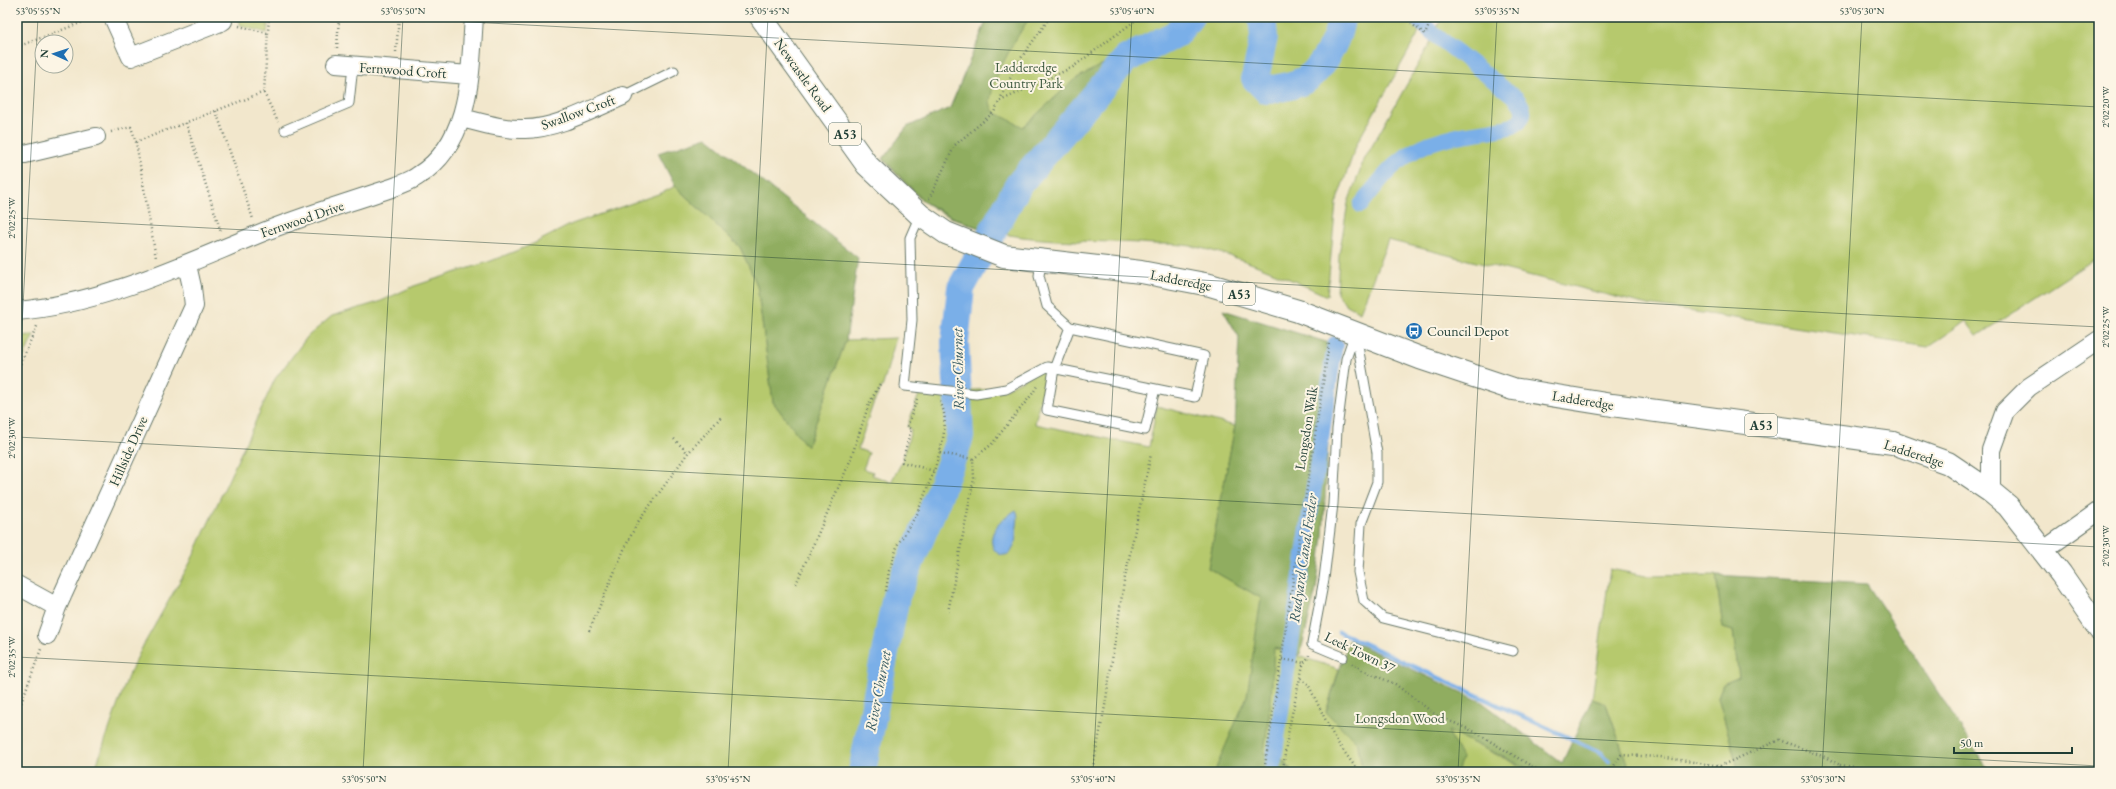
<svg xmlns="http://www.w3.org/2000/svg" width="2116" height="789" font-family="'EB Garamond',serif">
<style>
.green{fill:#b6c96d;stroke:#6a8350}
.forest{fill:#90ad60;stroke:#58754a}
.water{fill:#7aafe8;stroke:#4c768e}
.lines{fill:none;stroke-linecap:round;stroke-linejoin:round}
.stream{stroke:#7aafe8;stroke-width:4.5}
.canal{stroke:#7aafe8;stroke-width:16}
.river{stroke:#7aafe8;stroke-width:28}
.service-casing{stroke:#697869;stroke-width:11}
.minor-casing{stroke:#697869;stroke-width:20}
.trunk-casing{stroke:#697869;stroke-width:24}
.path{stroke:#697869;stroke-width:2.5;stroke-dasharray:1 3;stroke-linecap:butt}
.service{stroke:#fff;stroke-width:9}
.minor{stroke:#fff;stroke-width:18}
.trunk{stroke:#fff;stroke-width:22}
.ticks{fill:none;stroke:#1f3d34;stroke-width:1;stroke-opacity:0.45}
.labels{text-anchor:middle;stroke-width:4;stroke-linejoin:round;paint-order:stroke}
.shield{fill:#fcf5e5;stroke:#617469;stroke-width:1}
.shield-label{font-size:13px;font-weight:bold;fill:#1f3d34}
.park-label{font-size:14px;fill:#3d593f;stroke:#fcf5e5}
.street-label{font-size:14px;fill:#1f3d34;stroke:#fcf5e5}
.poi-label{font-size:14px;fill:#1f3d34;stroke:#fcf5e5;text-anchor:start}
.water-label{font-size:15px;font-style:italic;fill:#365a61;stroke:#fcf5e5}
.neatline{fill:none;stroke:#1f3d34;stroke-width:1.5}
.ticks-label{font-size:10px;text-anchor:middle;fill:#1f3d34}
</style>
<rect width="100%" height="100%" fill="#fcf5e5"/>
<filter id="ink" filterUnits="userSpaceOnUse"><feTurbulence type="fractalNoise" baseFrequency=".025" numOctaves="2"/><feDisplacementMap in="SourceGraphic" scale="8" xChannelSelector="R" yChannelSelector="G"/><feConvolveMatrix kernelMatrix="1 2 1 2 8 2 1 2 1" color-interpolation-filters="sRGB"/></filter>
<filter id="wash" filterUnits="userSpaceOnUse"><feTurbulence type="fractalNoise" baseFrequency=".012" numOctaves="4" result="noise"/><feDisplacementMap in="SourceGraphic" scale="16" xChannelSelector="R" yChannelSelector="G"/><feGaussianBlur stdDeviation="0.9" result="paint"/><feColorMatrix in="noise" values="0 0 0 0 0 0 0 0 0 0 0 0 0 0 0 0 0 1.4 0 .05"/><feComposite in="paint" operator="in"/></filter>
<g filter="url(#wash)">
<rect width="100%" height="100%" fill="#f2e7cc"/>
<path class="green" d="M238 17H269L267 33 241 26Z
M988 17H1424L1417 36 1357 143 1336 203 1327 296C1283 276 1239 255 1191 246 1179 244 1166 244 1155 244 1078 238 995 249 927 204 913 195 895 172 883 159L907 127 950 108Z
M1442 17H2099V256L1977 336 1966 321 1928 347 1648 305 1388 240 1360 312 1347 305 1337 294 1339 255 1348 203 1363 162 1428 47Z
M675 186 740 247 757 285 773 402 807 446 846 340 896 338 883 385 873 404 858 449 869 453 863 469 873 472 872 475 891 482 902 462 911 430 907 427 921 389 943 391 1006 389 1047 367 1035 424 1149 447 1157 406 1235 426 1208 568 1277 607 1274 648 1339 669 1326 712 1358 744 1361 763 1370 772H1293L1281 758 1261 772H94L128 676 143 646 190 563 275 379 308 336 332 316 379 302 414 286 491 261 533 244 572 224 664 192Z
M34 335 17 371V336Z
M1610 569 1646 576 1716 575 1723 628 1733 631 1739 678 1723 684 1718 697 1739 772H1630L1606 704 1592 699Z
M1448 731 1526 769 1535 772H1457Z"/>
<path class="forest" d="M988 17H1030C1016 38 993 76 990 101 990 104 992 109 994 112L1023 127 1075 79 1122 54 1011 178 982 229 952 217 926 203 883 159 907 127 950 108Z
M707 137 858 258 846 340 807 447 773 402 757 285 740 247 675 186 658 153Z
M1223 310 1339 346 1330 406 1323 536 1316 590 1300 655 1274 648 1271 699 1264 753 1281 758 1293 772H1217L1216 768 1247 696 1261 598 1208 568 1235 426 1239 337Z
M1716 575 1867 584 1990 772H1739L1718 697 1723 684 1739 677 1733 631 1723 628Z
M1349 640 1482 702 1562 763 1592 699 1606 704 1630 772H1535L1448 731 1462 758 1457 772H1370L1361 763 1358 744 1326 712Z"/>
<path class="water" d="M1016 510C1020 516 1016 528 1016 535 1014 576 971 546 1004 519 1008 516 1012 512 1016 510Z"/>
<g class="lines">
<path class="stream" d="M1339 632 1602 753 1609 761"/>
<path class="canal" d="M1361 205C1384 174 1404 149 1443 139 1466 133 1490 132 1513 126 1526 118 1526 109 1516 98L1434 34 1415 17
M1272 772 1335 344"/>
<path class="river" d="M1262 17 1264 37 1255 78 1267 90C1280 88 1296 86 1308 78 1324 66 1340 36 1341 17
M862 772 896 596 938 497 960 437 955 342 961 288 1019 184 1126 59 1176 34 1190 17"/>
</g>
</g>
<g filter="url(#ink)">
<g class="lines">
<g class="service-casing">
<path id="service" d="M623 96 674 71
M285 130 349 103 353 66
M920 215 910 238 912 320 905 386 976 394 1006 389 1047 367 1195 397 1204 356 1070 327 1047 306 1039 276 1041 260
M1070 327 1054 369 1047 410 1145 430 1155 389
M1356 335 1377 453V482L1361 524 1358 572 1364 601 1383 618 1513 651
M1343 657 1312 644 1324 579 1333 504 1337 429 1346 359 1355 333"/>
</g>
<g class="minor-casing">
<path id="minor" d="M113 17 131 57 223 21
M336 64 469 75
M462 118C482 123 504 130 525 129 556 129 594 108 623 96
M17 154H25L96 137
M17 311C101 304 180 266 256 235 302 216 351 202 397 186 404 183 413 180 419 175 472 141 470 72 474 17
M1991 492V450L2005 411 2029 387 2099 340
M2044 550 2099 511
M17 585 57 607
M47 635 57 607 194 306 192 287 187 265"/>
</g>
<g class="trunk-casing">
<path id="trunk" d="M761 17 867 165 920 215 946 233 1004 256 1141 272 1210 285 1298 311 1420 358 1513 389 1612 405 1893 443 1948 463 1991 492 2008 506 2061 574 2099 629"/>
</g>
<path class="path" d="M1406 17 1413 25 1425 34 1433 17
M239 26 267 33
M17 47 96 17
M337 48 339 17
M396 52 399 17
M264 93 278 122
M1000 101 1073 67 1140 17
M216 111 253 219
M186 123 221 232
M111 132 131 127 136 142 156 258
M136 142 264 92 269 17
M929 199 955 145 994 112 1017 64 1050 17
M17 371 38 324
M917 399 907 427 911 429 902 462 934 471C940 451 951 421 940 402
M674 439 688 453
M940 453 973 459 974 478 948 612
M973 459 991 445 1033 393 1037 386
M796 584 850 461 869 404 881 382
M886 591 889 571 898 544 917 514 934 471
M589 631 626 545 638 522 688 453 722 416
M1282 659 1304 663
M1352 663 1362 670 1395 684 1436 715 1475 732 1541 772
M1301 678 1308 684 1335 739 1359 772
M17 714 41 649
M1840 765 1870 769 1875 772
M1720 766 1779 740 1825 757 1840 765 1839 772
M1092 772 1105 706 1124 582 1151 454
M1264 772 1329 343
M1283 772C1286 736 1295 700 1303 665 1304 661 1308 660 1309 655
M1610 772 1621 755 1660 757 1720 766 1723 772"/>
<use href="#service" class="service"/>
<use href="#minor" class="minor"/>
<use href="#trunk" class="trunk"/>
</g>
</g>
<path class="ticks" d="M374 17 2099 107M17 218 2099 327M17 422 38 17M17 437 2099 547M17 657 2099 766M363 772 403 17M728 772 768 17M1093 772 1132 17M1458 772 1497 17M1822 772 1862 17"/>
<defs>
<g id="bus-disc" transform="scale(0.9)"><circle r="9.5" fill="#1f6fb2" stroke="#fcf5e5"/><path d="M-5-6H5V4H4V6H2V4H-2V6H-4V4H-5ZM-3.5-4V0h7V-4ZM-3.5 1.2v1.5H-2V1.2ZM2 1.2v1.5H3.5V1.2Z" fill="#fff"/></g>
</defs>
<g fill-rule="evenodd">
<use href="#bus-disc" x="1414" y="331"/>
</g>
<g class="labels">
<g class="shield">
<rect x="829" y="123" width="32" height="22" rx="3"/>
<rect x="1223" y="283" width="32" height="22" rx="3"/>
<rect x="1745" y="414" width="32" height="22" rx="3"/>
</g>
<g class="shield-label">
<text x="845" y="139">A53</text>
<text x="1239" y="299">A53</text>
<text x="1761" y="430">A53</text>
</g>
<g class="park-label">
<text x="1026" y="72">Ladderedge<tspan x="1026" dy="16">Country Park</tspan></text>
<text x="1400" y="723">Longsdon Wood</text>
</g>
<g class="street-label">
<text transform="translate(403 70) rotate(4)" y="5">Fernwood Croft</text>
<text transform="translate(803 75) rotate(54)" y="5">Newcastle Road</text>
<text transform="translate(578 112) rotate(-20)" y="5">Swallow Croft</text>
<text transform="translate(302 219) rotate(-19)" y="5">Fernwood Drive</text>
<text transform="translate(1181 280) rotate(11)" y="5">Ladderedge</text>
<text transform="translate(1583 400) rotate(9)" y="5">Ladderedge</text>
<text transform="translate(1306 428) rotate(-81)" y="5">Longsdon Walk</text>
<text transform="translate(128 451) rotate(-66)" y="5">Hillside Drive</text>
<text transform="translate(1914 453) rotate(18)" y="5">Ladderedge</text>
<text transform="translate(1360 652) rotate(26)" y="5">Leek Town 37</text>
</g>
<g class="poi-label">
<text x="1427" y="336">Council Depot</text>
</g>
<g class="water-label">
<text transform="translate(958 369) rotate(-91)" y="5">River Churnet</text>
<text transform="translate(1303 558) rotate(-82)" y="5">Rudyard Canal Feeder</text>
<text transform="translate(878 691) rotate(-79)" y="5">River Churnet</text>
</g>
</g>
<rect width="2116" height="789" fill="none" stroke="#fcf5e5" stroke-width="44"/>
<g transform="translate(54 54) rotate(273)"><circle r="19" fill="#fcf5e5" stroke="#a4ab9e"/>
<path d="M0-3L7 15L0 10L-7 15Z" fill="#1f6fb2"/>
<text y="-6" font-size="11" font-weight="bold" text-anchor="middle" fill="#1f3d34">N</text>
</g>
<path d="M1954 747v6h118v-6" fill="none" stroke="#1f3d34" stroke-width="2"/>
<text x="1960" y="747" font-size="12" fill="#1f3d34" stroke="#fcf5e5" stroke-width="3" paint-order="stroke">50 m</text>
<rect x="22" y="22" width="2072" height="745" class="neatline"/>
<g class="ticks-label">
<text x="38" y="14">53°05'55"N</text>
<text x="403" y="14">53°05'50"N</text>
<text x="767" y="14">53°05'45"N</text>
<text x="1132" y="14">53°05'40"N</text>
<text x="1497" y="14">53°05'35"N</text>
<text x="1862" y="14">53°05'30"N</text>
<text transform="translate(2105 107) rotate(-90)" y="4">2°02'20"W</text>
<text transform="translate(11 218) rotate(-90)" y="4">2°02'25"W</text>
<text transform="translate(2105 327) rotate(-90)" y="4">2°02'25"W</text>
<text transform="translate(11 438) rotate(-90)" y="4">2°02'30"W</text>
<text transform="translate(2105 546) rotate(-90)" y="4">2°02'30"W</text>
<text transform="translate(11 657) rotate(-90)" y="4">2°02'35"W</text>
<text x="364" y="782">53°05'50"N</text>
<text x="728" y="782">53°05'45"N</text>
<text x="1093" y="782">53°05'40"N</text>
<text x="1458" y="782">53°05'35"N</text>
<text x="1823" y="782">53°05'30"N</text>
</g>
</svg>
